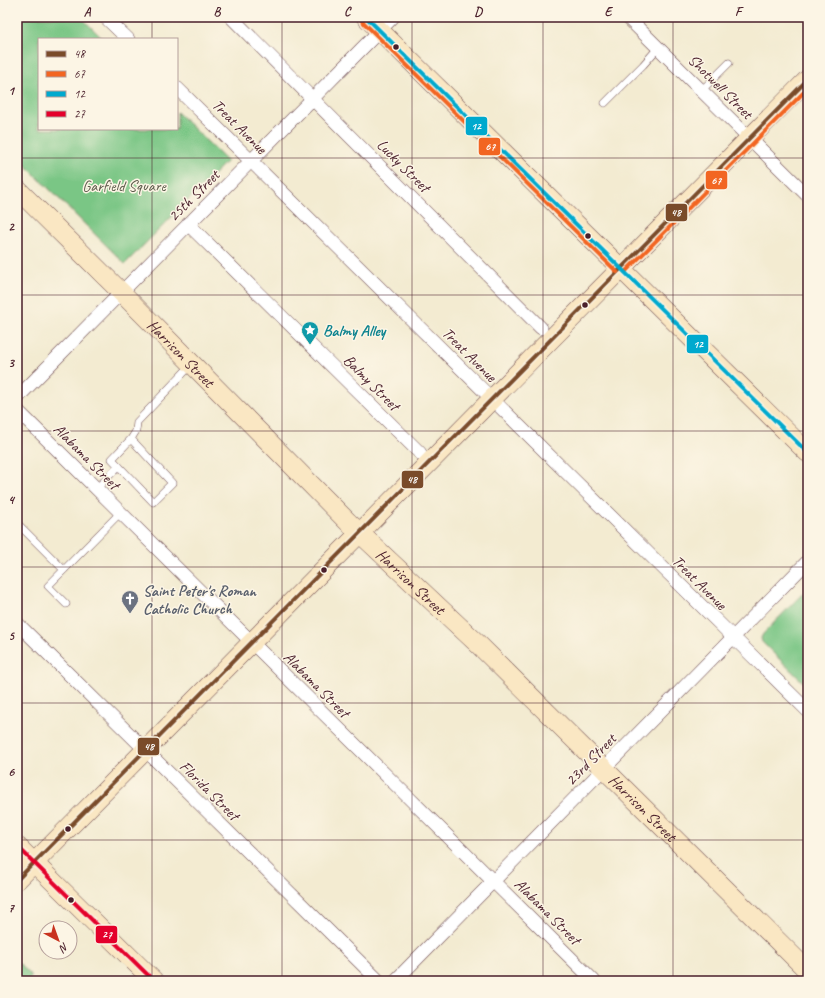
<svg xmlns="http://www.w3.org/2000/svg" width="825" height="998" font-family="Caveat,sans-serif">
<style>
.green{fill:#7ac685;stroke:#627258}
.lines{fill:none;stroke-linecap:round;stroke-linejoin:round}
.lane-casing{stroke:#633e44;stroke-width:8}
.street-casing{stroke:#633e44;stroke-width:14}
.secondary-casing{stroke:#633e44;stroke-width:20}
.lane{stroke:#fff;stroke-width:7}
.street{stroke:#fff;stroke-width:13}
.secondary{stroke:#fae7c3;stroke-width:19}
.bus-1-casing{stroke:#fcf5e5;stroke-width:7}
.bus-2-casing{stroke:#fcf5e5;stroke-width:7}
.bus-3-casing{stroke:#fcf5e5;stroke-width:7}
.bus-4-casing{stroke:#fcf5e5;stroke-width:7}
.bus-1{stroke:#7a4b2a;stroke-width:4}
.bus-2{stroke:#f26522;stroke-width:4}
.bus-3{stroke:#00a9ce;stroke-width:4}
.bus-4{stroke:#e4002b;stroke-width:4}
.grid{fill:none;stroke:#4a1f2b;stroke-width:1;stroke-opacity:0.55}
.bus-dot{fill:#4a1f2b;stroke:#fcf5e5;stroke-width:1.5}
.labels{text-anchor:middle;stroke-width:3;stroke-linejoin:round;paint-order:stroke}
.street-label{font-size:16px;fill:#4a1f2b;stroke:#fcf5e5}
.park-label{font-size:16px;fill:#5b594a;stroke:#fcf5e5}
.culture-label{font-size:16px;font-weight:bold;fill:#0d838f;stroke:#fcf5e5;text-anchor:start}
.worship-label{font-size:16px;font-weight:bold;fill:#5b616d;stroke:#fcf5e5;text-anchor:start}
.line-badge{stroke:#fcf5e5;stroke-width:1.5}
.badge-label{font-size:11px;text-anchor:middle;font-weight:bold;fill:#fff}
.neatline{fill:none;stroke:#4a1f2b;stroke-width:1.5}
.grid-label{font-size:13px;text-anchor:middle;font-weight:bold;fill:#4a1f2b}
</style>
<rect width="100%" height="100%" fill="#fcf5e5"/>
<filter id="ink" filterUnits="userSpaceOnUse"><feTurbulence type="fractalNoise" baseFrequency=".025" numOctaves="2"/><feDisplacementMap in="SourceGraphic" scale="8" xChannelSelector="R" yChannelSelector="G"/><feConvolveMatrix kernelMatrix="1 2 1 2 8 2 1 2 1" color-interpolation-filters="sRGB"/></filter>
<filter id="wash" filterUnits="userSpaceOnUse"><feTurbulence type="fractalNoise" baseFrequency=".012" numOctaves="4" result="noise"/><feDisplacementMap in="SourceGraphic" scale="16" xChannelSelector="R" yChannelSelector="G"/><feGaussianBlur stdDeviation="0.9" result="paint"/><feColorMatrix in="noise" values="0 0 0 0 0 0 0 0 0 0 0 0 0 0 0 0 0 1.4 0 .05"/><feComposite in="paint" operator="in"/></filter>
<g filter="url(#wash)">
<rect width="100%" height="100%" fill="#f3ebd1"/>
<path class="green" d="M17 17H81L103 39H39V129H177V112L227 161 125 264 17 157Z
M808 588V687L762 642 761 638 763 634Z
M17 961 32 976 28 981H17Z"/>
</g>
<g filter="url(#ink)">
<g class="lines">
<g class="lane-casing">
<path id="lane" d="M701 91 729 63
M605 103 643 65 658 48
M131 439 112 459 153 502 172 483 131 439 136 431 137 422 192 364
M96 489 119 466
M20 526 64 570
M66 604 48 586 120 513"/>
</g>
<g class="street-casing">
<path id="street" d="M105 17 128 39
M231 17 541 328
M627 17 808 196
M177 88 808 711
M188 224 420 453
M17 398 393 17
M17 410 594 981
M17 623 379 981
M395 981 808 561"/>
</g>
<g class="secondary-casing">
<g id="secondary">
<path d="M366 17 808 453"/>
<path id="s1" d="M17 189 121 292 348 522 479 645 808 971"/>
<path d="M17 846 154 981"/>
<path d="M17 880 808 79"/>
</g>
</g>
<use href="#lane" class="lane"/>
<use href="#street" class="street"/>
<use href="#secondary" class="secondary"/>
<g class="bus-1-casing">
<path id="bus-1" d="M17 880 808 79"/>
</g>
<g class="bus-2-casing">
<path id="bus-2" d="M362 21 617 272
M625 272 808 88"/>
</g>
<g class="bus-3-casing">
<path id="bus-3" d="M366 17 808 453"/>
</g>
<g class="bus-4-casing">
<path id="bus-4" d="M17 846 154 981"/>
</g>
<use href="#bus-1" class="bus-1"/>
<use href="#bus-2" class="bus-2"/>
<use href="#bus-3" class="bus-3"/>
<use href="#bus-4" class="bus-4"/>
</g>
</g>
<path class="grid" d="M152 17V39M282 17V981M412 17V981M543 17V981M673 17V981M152 129V981M17 158H808M17 295H808M17 431H808M17 567H808M17 703H808M17 840H808"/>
<defs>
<g id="sight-pin" transform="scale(0.9)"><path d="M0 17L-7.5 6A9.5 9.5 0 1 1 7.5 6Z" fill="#0f9aa8" stroke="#fcf5e5"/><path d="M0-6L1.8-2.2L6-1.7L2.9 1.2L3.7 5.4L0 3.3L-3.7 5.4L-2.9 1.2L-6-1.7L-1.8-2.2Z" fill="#fff"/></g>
<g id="church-pin" transform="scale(0.9)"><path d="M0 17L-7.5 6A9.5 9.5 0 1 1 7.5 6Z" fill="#6b7280" stroke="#fcf5e5"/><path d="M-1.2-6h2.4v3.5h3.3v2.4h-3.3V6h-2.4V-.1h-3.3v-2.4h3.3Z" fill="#fff"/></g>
</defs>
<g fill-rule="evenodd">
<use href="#sight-pin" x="310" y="330"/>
<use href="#church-pin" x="130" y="599"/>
</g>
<g class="bus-dot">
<circle cx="396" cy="47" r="3.5"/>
<circle cx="588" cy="236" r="3.5"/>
<circle cx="585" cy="305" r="3.5"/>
<circle cx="324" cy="570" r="3.5"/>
<circle cx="68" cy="829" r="3.5"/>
<circle cx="71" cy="900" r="3.5"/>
</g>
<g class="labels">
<g class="street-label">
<text transform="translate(721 86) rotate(45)" y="6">Shotwell Street</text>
<text transform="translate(240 126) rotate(45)" y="6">Treat Avenue</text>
<text transform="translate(404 165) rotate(45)" y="6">Lucky Street</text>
<text transform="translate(193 195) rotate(-45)" y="6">25th Street</text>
<text dy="6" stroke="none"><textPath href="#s1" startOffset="232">Harrison Street</textPath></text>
<text transform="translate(470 354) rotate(45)" y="6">Treat Avenue</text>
<text transform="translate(372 382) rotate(45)" y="6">Balmy Street</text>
<text transform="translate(87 456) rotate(45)" y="6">Alabama Street</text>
<text dy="6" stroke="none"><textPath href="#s1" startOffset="556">Harrison Street</textPath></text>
<text transform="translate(700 582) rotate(45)" y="6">Treat Avenue</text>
<text transform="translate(317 684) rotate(45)" y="6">Alabama Street</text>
<text transform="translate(590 759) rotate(-46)" y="6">23rd Street</text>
<text transform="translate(210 790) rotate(45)" y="6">Florida Street</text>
<text dy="6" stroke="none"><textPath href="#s1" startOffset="880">Harrison Street</textPath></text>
<text transform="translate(548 911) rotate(45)" y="6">Alabama Street</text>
</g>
<g class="park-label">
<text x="124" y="191">Garfield Square</text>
</g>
<g class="culture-label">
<text x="323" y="336">Balmy Alley</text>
</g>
<g class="worship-label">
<text x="143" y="596">Saint Peter's Roman<tspan x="143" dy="18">Catholic Church</tspan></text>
</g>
</g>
<g class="line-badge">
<rect x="465" y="116" width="23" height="20" rx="4" fill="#00a9ce"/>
<rect x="478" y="137" width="23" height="19" rx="4" fill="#f26522"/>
<rect x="705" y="170" width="23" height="20" rx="4" fill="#f26522"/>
<rect x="665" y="203" width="23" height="19" rx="4" fill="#7a4b2a"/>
<rect x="686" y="334" width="23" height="20" rx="4" fill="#00a9ce"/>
<rect x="401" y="470" width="23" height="19" rx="4" fill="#7a4b2a"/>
<rect x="137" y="737" width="23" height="19" rx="4" fill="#7a4b2a"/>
<rect x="95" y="925" width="23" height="19" rx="4" fill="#e4002b"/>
</g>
<g class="badge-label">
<text x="476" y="130">12</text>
<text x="490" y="150">67</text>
<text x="716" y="184">67</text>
<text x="676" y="216">48</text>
<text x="698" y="348">12</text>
<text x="412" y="483">48</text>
<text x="149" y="750">48</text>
<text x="107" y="938">27</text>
</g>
<rect width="825" height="998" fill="none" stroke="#fcf5e5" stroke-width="44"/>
<rect x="38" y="38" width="140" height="92" fill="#fcf5e5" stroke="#b59f9b"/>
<rect x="46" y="51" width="20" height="6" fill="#7a4b2a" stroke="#b59f9b"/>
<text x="74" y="58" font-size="12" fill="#4a1f2b">48</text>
<rect x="46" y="71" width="20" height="6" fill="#f26522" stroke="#b59f9b"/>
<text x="74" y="78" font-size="12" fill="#4a1f2b">67</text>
<rect x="46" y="91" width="20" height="6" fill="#00a9ce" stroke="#b59f9b"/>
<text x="74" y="98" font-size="12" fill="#4a1f2b">12</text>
<rect x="46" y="111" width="20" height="6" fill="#e4002b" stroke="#b59f9b"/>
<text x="74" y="118" font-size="12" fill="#4a1f2b">27</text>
<g transform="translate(58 940) rotate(139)"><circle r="19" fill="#fcf5e5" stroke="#b59f9b"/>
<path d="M0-3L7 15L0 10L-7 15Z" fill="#c8321e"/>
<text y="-6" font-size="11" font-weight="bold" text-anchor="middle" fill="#4a1f2b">N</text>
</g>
<rect x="22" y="22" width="781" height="954" class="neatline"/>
<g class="grid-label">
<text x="87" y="16">A</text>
<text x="217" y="16">B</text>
<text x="347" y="16">C</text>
<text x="478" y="16">D</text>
<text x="608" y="16">E</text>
<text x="738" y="16">F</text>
<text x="11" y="95">1</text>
<text x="11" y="231">2</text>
<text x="11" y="367">3</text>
<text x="11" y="504">4</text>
<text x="11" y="640">5</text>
<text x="11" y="776">6</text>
<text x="11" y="912">7</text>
</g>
</svg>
